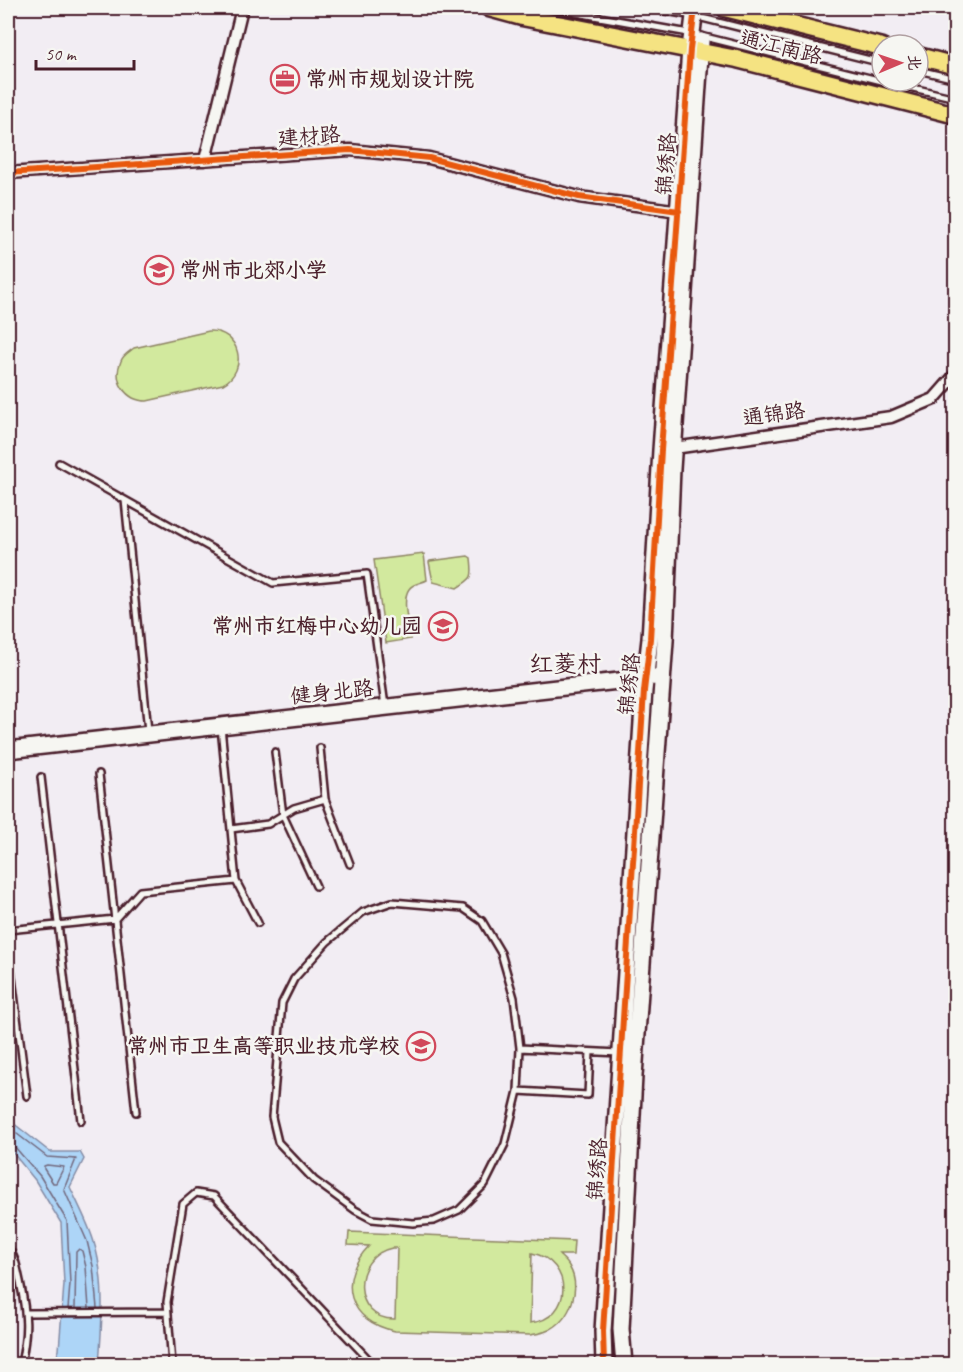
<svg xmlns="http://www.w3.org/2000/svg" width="963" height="1372" font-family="Caveat,'LXGW WenKai TC',sans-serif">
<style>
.green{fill:#d2e99e;stroke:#8e8464;stroke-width:1.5;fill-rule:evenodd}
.water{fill:#add5f7;stroke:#858ca5;stroke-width:1.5}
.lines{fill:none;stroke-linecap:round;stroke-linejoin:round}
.shore{stroke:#72687d;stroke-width:1.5}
.lane-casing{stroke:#4a1f2b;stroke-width:10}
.street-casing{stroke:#4a1f2b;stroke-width:15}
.secondary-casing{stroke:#4a1f2b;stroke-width:20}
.primary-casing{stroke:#4a1f2b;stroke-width:21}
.lane{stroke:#f6f6f2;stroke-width:5}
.street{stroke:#f6f6f2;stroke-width:10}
.secondary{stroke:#f6f6f2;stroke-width:15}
.primary{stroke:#f5e382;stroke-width:16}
.cycleway-casing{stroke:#f6f6f2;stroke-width:10}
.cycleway{stroke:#e8590c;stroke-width:6}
.labels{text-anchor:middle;stroke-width:5;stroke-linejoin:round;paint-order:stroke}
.street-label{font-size:21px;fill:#4a1f2b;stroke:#f6f6f2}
.poi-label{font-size:21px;font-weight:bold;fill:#4a1f2b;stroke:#f6f6f2;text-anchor:start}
.quarter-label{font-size:24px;fill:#4a1f2b;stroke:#f6f6f2}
</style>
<rect width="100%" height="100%" fill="#f2edf3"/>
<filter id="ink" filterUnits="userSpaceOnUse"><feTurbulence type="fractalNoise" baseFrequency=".0167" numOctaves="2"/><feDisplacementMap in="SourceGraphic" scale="12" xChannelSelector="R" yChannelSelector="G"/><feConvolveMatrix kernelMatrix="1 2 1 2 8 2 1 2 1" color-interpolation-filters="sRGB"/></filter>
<g filter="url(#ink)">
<path class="green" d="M209 331C240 330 249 370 223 384L147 401C126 401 112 381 121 361 123 355 129 352 134 348Z
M424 554 427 580C422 583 413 583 409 589 401 600 409 626 411 639L386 643 374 560Z
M468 556 471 558C473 578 474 577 457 588L433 582 429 562 430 561Z
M349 1232 574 1241 573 1255H559C562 1258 567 1262 569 1266 582 1288 571 1319 549 1330 543 1333 536 1334 530 1335L395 1331C348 1322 336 1280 369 1246L348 1245ZM392 1248H397L395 1319C351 1320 351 1256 392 1248ZM532 1253C573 1261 574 1319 530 1323Z"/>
<path class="water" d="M8 1119 50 1152H80L84 1159 70 1187C78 1204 87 1221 93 1239 106 1279 102 1323 99 1364H54L59 1350 64 1284 61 1223 35 1180 8 1147Z"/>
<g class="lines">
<path class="shore" d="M8 1127 47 1157 76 1159 64 1189 87 1241 93 1266 97 1308
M8 1144 14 1146 40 1176 67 1221 70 1284 68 1309
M47 1165 64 1167 56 1183H53L44 1169V1166Z
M75 1309 76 1252 79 1249 82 1251 86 1267 89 1308"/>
<g class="lane-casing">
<path id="lane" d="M549 8 689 33
M649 8 694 16 882 63
M701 36 882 81
M918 70 956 79
M883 81 956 98
M59 463 273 583 367 574 385 706
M125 500 148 731
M221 727 236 881 258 923
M320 748 325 799 350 864
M275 752 283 815 316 886
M99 774 136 1112
M41 777 81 1121
M231 829 268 824 294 808 325 799
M8 930 115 919 140 891 236 881
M8 946 27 1096
M590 1052 588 1095 518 1091 520 1048 619 1053
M518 1091 505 1144 485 1184 459 1210 434 1221 413 1223 372 1219 355 1210 314 1180 278 1142 272 1117 282 1003 294 979 327 942 363 912 392 902 463 908 482 921 501 953 514 998 520 1048
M8 1247C16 1258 17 1268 20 1281 27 1316 28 1330 21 1364
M27 1313 167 1312
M172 1364 167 1302 183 1204 196 1193 214 1196 373 1364"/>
</g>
<g class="street-casing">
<path id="street" d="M205 160 242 8
M8 173 350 150 429 158 579 197 679 211
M667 449 891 417 934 399 956 374"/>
</g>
<g class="secondary-casing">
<path id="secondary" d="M8 750 654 677
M604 1364 603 1331 644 691 650 639 661 450 690 49 694 16 697 8
M624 1364 621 1329 634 1076 665 641 672 469 701 41"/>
</g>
<g class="primary-casing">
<path id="primary" d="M489 8 522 17 737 59 956 115
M725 8 882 47
M918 56 956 66"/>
</g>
<use href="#lane" class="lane"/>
<use href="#street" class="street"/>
<use href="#secondary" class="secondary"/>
<use href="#primary" class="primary"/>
<g class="cycleway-casing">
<path id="cycleway" d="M8 173 350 150 429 158 579 197 679 211
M604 1364 603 1331 644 691 650 639 661 450 690 49 694 16 697 8"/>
</g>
<use href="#cycleway" class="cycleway"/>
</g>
</g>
<defs>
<g id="office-ring" transform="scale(1.5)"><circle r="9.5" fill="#f6f6f2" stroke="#d1495b" stroke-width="1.5"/><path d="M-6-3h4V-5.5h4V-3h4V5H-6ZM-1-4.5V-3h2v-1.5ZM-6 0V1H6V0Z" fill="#d1495b"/></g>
<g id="school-ring" transform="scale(1.5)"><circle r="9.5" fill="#f6f6f2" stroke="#d1495b" stroke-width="1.5"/><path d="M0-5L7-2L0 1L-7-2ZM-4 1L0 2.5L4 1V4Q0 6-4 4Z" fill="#d1495b"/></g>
</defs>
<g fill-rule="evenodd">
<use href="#office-ring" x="285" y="79"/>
<use href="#school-ring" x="159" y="270"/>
<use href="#school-ring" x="443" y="626"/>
<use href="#school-ring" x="421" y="1046"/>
</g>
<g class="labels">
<g class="street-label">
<text transform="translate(781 47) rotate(14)" y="7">通江南路</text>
<text transform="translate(309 136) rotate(-4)" y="7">建材路</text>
<text transform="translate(666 164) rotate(-86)" y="7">锦绣路</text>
<text transform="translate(774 414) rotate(-8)" y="7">通锦路</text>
<text transform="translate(629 684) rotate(-84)" y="7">锦绣路</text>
<text transform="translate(332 692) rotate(-6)" y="7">健身北路</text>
<text transform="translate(597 1169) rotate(-86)" y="7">锦绣路</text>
</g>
<g class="poi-label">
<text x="306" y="86">常州市规划设计院</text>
<text x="180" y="277">常州市北郊小学</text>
<text x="422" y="633" text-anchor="end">常州市红梅中心幼儿园</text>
<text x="400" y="1053" text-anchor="end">常州市卫生高等职业技术学校</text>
</g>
<g class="quarter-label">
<text x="565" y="672">红菱村</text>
</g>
</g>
<rect width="963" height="1372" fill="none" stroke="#f6f6f2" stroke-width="30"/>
<rect x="15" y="15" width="933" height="1342" fill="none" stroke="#4a1f2b" stroke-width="2" filter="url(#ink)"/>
<g transform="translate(900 63) rotate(88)"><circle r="28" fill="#f6f6f2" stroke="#b1a0a2" stroke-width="1.5"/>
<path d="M0-4.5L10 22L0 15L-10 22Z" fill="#d1495b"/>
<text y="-9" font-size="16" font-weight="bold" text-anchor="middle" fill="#4a1f2b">北</text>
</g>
<path d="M36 60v9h98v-9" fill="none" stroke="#4a1f2b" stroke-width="3"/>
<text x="45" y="60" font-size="18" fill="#4a1f2b" stroke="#f6f6f2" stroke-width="4.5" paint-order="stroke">50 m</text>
</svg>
